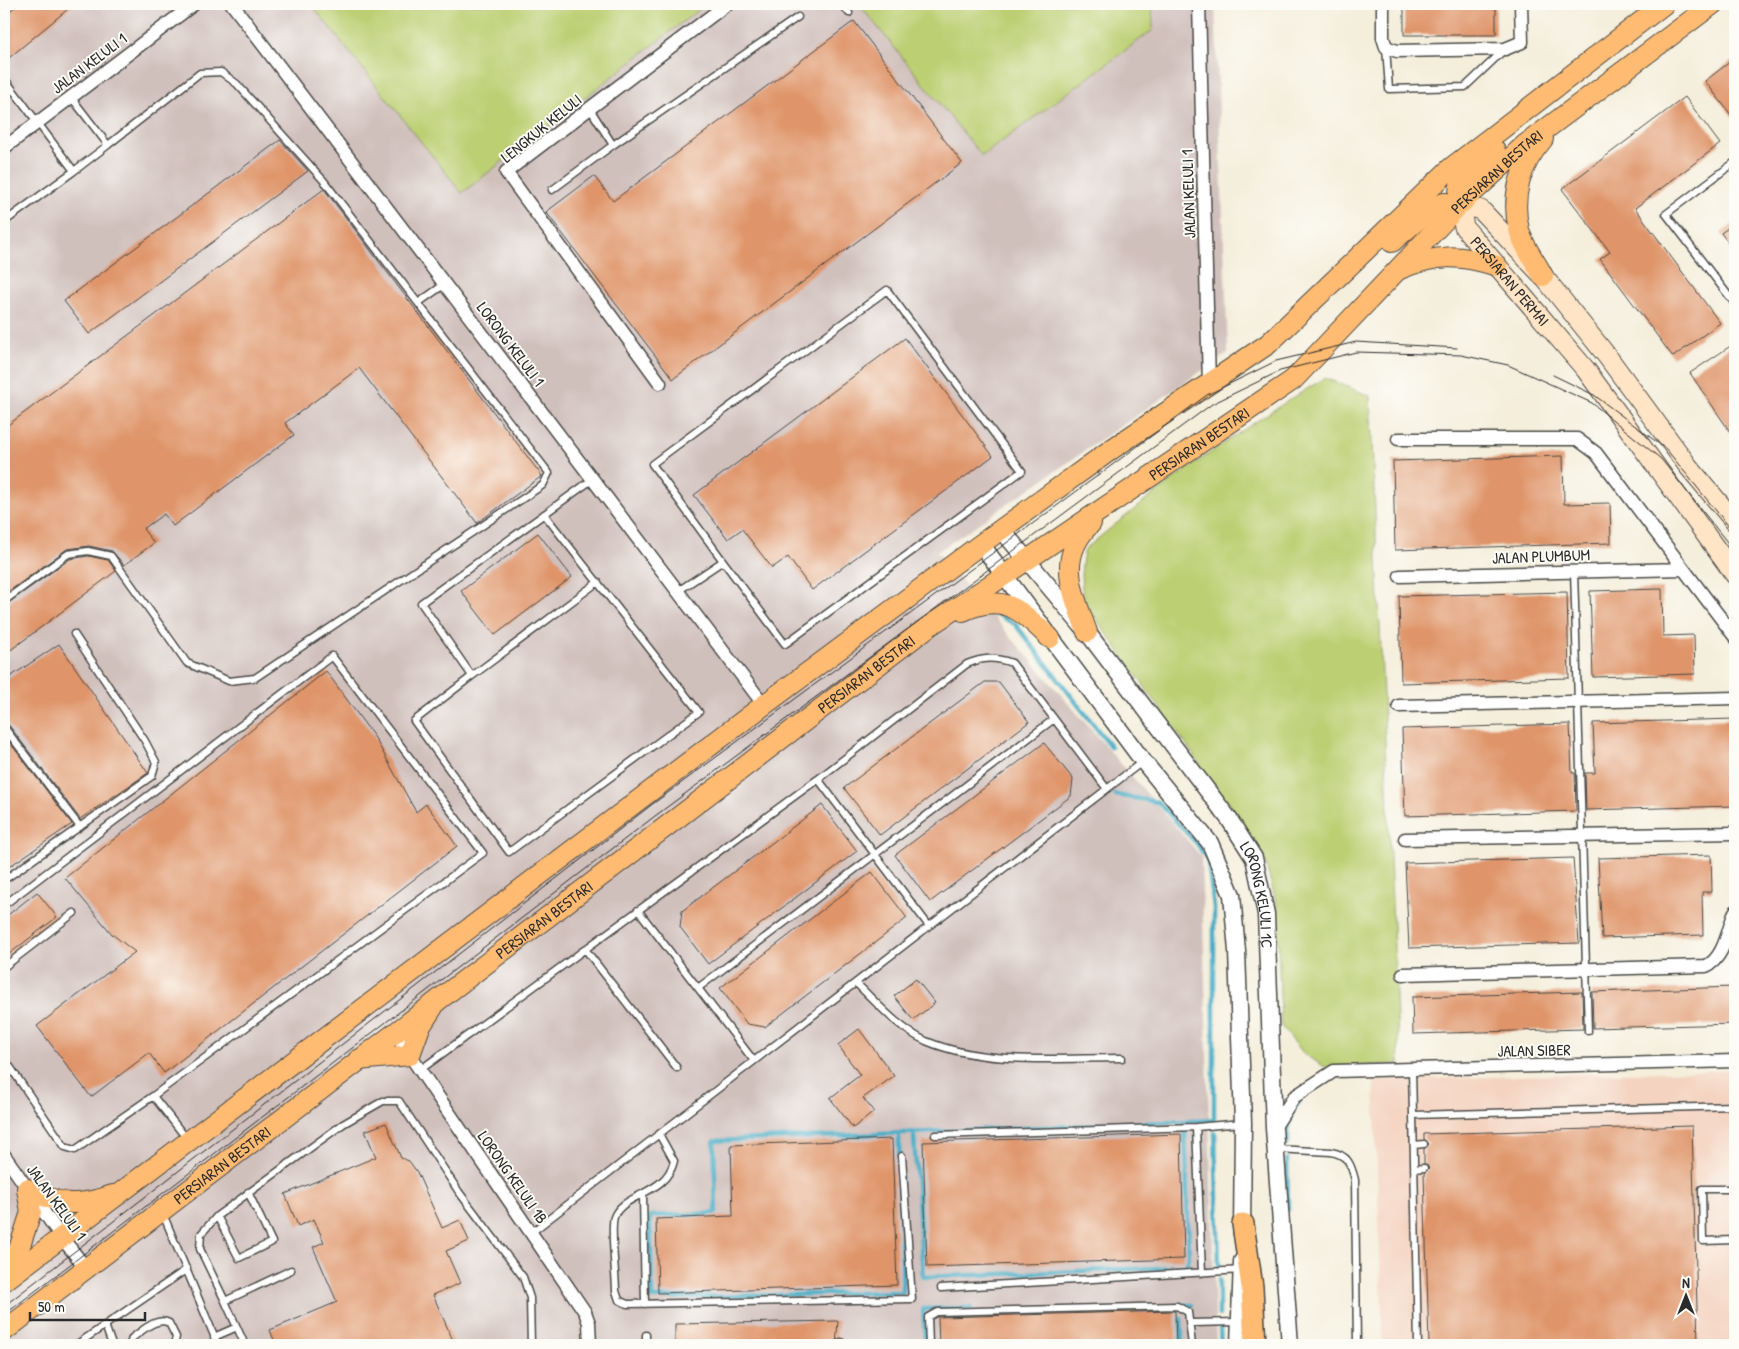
<svg xmlns="http://www.w3.org/2000/svg" width="1739" height="1349" font-family="'Patrick Hand',sans-serif">
<style>
.built{fill:#f4d3c0}
.industrial{fill:#d0c0bc}
.green{fill:#bccf72;stroke:#747d4e}
.lines{fill:none;stroke-linecap:round;stroke-linejoin:round}
.stream{stroke:#48aec7;stroke-width:4.5}
.building{fill:#df9469}
.service-casing{stroke:#494845;stroke-width:9}
.minor-casing{stroke:#494845;stroke-width:15}
.tertiary-casing{stroke:#494845;stroke-width:19}
.secondary-casing{stroke:#494845;stroke-width:21}
.primary-casing{stroke:#494845;stroke-width:22}
.trunk-casing{stroke:#494845;stroke-width:24}
.service{stroke:#fff;stroke-width:6}
.minor{stroke:#fff;stroke-width:12}
.tertiary{stroke:#fff;stroke-width:16}
.secondary{stroke:#ffe4c6;stroke-width:19}
.primary{stroke:#ffbb71;stroke-width:20}
.trunk{stroke:#ffbb71;stroke-width:21}
.tram{stroke:#2b2b2b;stroke-width:1}
.labels{text-anchor:middle;stroke-width:4;stroke-linejoin:round;paint-order:stroke}
.street-label{font-size:16px;fill:#2b2b2b;stroke:#fdfcf7}
</style>
<rect width="100%" height="100%" fill="#fdfcf7"/>
<filter id="ink" filterUnits="userSpaceOnUse"><feTurbulence type="fractalNoise" baseFrequency=".02" numOctaves="2"/><feDisplacementMap in="SourceGraphic" scale="10" xChannelSelector="R" yChannelSelector="G"/><feConvolveMatrix kernelMatrix="1 2 1 2 8 2 1 2 1" color-interpolation-filters="sRGB"/></filter>
<filter id="wash" filterUnits="userSpaceOnUse"><feTurbulence type="fractalNoise" baseFrequency=".0096" numOctaves="4" result="noise"/><feDisplacementMap in="SourceGraphic" scale="20" xChannelSelector="R" yChannelSelector="G"/><feGaussianBlur stdDeviation="1.12" result="paint"/><feColorMatrix in="noise" values="0 0 0 0 0 0 0 0 0 0 0 0 0 0 0 0 0 1.4 0 .05"/><feComposite in="paint" operator="in"/></filter>
<g filter="url(#wash)">
<rect width="100%" height="100%" fill="#f4eedb"/>
<path class="built" d="M1735 1070V1345H1383L1374 1080Z"/>
<path class="industrial" d="M4 4H1215L1228 353 937 552 1201 856 1216 1345H4Z"/>
<path class="green" d="M311 4H706L462 193Z
M859 4H1152L1153 30 982 156Z
M1325 378 1370 396 1399 1064 1325 1067 1305 1055 1281 1026 1277 905 1264 858 1229 805 1085 603C1080 584 1080 569 1085 549 1160 487 1241 428 1325 378Z"/>
<g class="lines">
<path class="stream" d="M995 613 1015 624 1111 747
M1215 1133 1219 1266
M899 1137 903 1292 652 1298 650 1216 716 1213 714 1141 1214 1120V907L1208 861 1198 845 1158 802 1115 795
M914 1137 923 1277 1186 1267 1189 1257 1185 1127
M1288 1144 1290 1114 1299 1102
M1287 1159 1288 1210
M1219 1280V1315
M1176 1305H1192
M1181 1319 1182 1345
M1220 1329 1221 1345
M925 1345 923 1309 971 1308"/>
</g>
<g id="blocks">
<path class="building" d="M18 4H74L4 62V16Z
M1404 4H1496V35H1404Z
M854 21 962 163 673 379 546 212 594 176 613 201Z
M1735 58V120L1705 81Z
M1685 97 1720 144 1635 208 1720 323 1673 357 1600 259 1610 252 1562 189Z
M280 140 308 171 89 334 64 301Z
M324 189 542 476 477 523 359 368 285 423 294 435 173 526 164 514 143 529 154 543 124 565 112 551 89 546 67 549 4 595V428Z
M1735 223V252L1721 233Z
M905 338 993 456 812 590 788 557 772 568 742 529 728 539 694 495Z
M1735 343V439L1690 373Z
M1563 456 1564 504 1610 503 1611 543 1395 550 1393 461Z
M538 533 572 577 495 635 461 591Z
M88 556 108 560 116 571 4 655V606L70 559Z
M1662 589 1663 636 1694 635 1695 674 1593 677 1590 591Z
M1567 592 1569 678 1401 683 1399 596Z
M59 644 148 773 80 819 8 724 4 722V681Z
M326 671 375 738 416 812 426 804 457 846 164 1073 149 1053 91 1097 37 1026 135 952 112 934 65 878Z
M985 682H999L1029 722 880 835 844 788Z
M1735 719V806L1586 810 1585 773H1595L1593 723Z
M1570 724 1572 773H1575L1576 811 1405 816 1402 729Z
M4 735 72 824 4 870Z
M1044 743 1073 779 1071 796 930 902 895 855Z
M822 805 857 851 708 964 680 927 682 911Z
M1711 855 1712 892H1702L1703 935 1602 938 1598 858Z
M1573 858 1579 943 1409 948 1405 863Z
M872 872 907 918 765 1027 747 1024 720 988Z
M37 892 57 917 4 958V918Z
M916 979 935 1003 913 1020 894 996Z
M1733 987 1734 1024 1593 1028 1592 992Z
M1582 992 1583 1029 1413 1034 1412 997Z
M859 1029 894 1076 863 1098 874 1112 853 1128 830 1098 860 1075 838 1045Z
M386 1123 401 1158 409 1161 417 1172 442 1228 460 1220 469 1241 446 1251 460 1283 433 1295 455 1345H276L270 1330 337 1302 313 1247 324 1242 314 1219 298 1226 285 1194 376 1157 365 1131Z
M1692 1126 1698 1345H1429L1424 1173 1429 1168 1424 1163V1149L1429 1144 1424 1139V1134Z
M1181 1134 1184 1259 927 1267 923 1142Z
M892 1139 897 1285 658 1293 656 1219 733 1216 731 1145Z
M1175 1311 1176 1345H939L938 1317Z
M838 1321 836 1345H675V1324Z"/>
</g>
</g>
<g filter="url(#ink)">
<use href="#blocks" fill-opacity="0" stroke="#494845" stroke-width="1"/>
<g class="lines">
<g class="service-casing">
<path id="service" d="M842 4 849 13
M1386 47 1389 89 1465 87 1504 50
M4 78 74 171 4 222
M613 145 798 17
M1735 162 1666 214 1735 304
M74 171 108 145
M552 190 613 145 590 109
M418 303 445 284
M544 514 699 712 509 852 414 721 472 676 421 603 593 479
M1574 571 1588 1031
M678 591 723 561 785 644 1022 471 887 290 652 464 723 561
M4 601 68 554 88 551 111 556 187 663 229 681 255 678 543 485 549 473 324 181 237 84 221 72 200 73 108 145 71 97
M472 676 598 582
M4 727 80 827
M818 779 929 926
M4 880 152 776 156 762 145 741 74 634
M4 905 332 656 483 853 153 1096
M638 910 754 1061
M585 949 677 1068
M4 967 74 913
M856 983C877 1003 899 1029 926 1041 986 1066 1058 1058 1122 1058
M698 988 1054 719
M4 1058 65 1147 75 1150 153 1096 187 1139
M1412 1069 1418 1345
M420 1070 818 779 967 664C984 657 994 657 1012 663L1107 789
M1413 1115 1735 1106
M1196 1127 1202 1273
M659 1134 674 1161C666 1195 623 1193 614 1217 610 1230 616 1275 616 1291L619 1300 627 1304 912 1299 902 1156
M935 1135 1196 1127 1242 1123
M1414 1145 1424 1144
M1276 1149 1331 1152C1348 1155 1351 1164 1355 1180L1357 1345
M1414 1169 1424 1168
M1735 1189H1702L1703 1241 1735 1240
M248 1192 272 1242 239 1258 217 1216 343 1124 383 1101H399L459 1192 523 1277 530 1298 531 1345
M643 1195 645 1304
M163 1214 218 1345
M217 1216 201 1234 200 1249 225 1301
M532 1232 1142 762
M941 1288 1242 1270
M1191 1323 1238 1322
M105 1325 112 1345
M214 1337 237 1327
M841 1342V1345
M76 1345 187 1269
M130 1345 132 1338C142 1331 157 1316 169 1323L176 1337 174 1345
M245 1345 225 1301 291 1270
M646 1345V1335
M929 1345 928 1317 937 1312 1177 1306 1188 1312 1192 1345"/>
</g>
<g class="minor-casing">
<path id="minor" d="M232 4 764 705
M1199 4 1209 384
M1383 4V38L1386 47 1397 51 1505 49 1522 42 1521 4
M4 148 194 4
M660 383 506 172 727 4
M1398 439H1577L1596 453 1735 637
M1400 576 1683 569
M1399 706 1735 698
M1405 839 1735 833
M1403 974 1706 966C1724 959 1728 929 1735 912
M394 1032 585 1312 589 1323 590 1345
M1274 1128 1294 1097 1334 1071 1735 1061
M4 1155 62 1238 86 1268"/>
</g>
<g class="tertiary-casing">
<g id="tertiary">
<path id="s1" d="M1001 529 1087 632 1229 819 1254 858 1266 914 1274 1128 1290 1345"/>
<path d="M981 544 1143 761 1210 843 1232 895 1237 951 1243 1123 1242 1234"/>
<path d="M1239 1345 1242 1261"/>
</g>
</g>
<g class="secondary-casing">
<g id="secondary">
<path id="s2" d="M1735 522 1688 466 1607 356 1543 276 1481 210 1460 204 1464 227 1586 370 1735 575"/>
</g>
</g>
<g class="primary-casing">
<g id="primary">
<path d="M1543 139C1520 165 1511 197 1519 230 1523 246 1536 262 1543 276"/>
<path d="M1460 204C1454 174 1474 168 1495 150"/>
<path d="M1392 242 1428 211 1444 203 1460 204"/>
<path d="M1400 269C1437 254 1459 254 1497 266"/>
<path d="M963 611C1004 592 1020 610 1050 638"/>
<path d="M1087 632C1073 592 1055 558 1091 523"/>
<path d="M358 1060 410 1055 420 1027 433 1007"/>
<path d="M27 1189C63 1205 75 1208 113 1195"/>
<path d="M4 1270 19 1249 31 1212 27 1189"/>
<path d="M4 1281 764 705 981 544 1112 449 1268 344 1451 168 1664 4"/>
<path id="s3" d="M4 1331 928 627 1293 380 1460 204 1526 144 1713 4"/>
</g>
</g>
<g class="trunk-casing">
<path id="trunk" d="M1243 1224 1252 1287 1255 1345"/>
</g>
<use href="#service" class="service"/>
<use href="#minor" class="minor"/>
<use href="#tertiary" class="tertiary"/>
<use href="#secondary" class="secondary"/>
<use href="#primary" class="primary"/>
<use href="#trunk" class="trunk"/>
<path class="tram" d="M1553 375 1594 395 1666 449 1735 534
M4 1306 650 806 1207 395 1276 361 1356 342 1457 348
M4 1315 655 816 1212 404 1280 371 1356 352 1461 355 1508 365 1592 403 1661 459 1735 552"/>
</g>
</g>
<g class="labels">
<g class="street-label">
<text transform="translate(89 63) rotate(-37)" y="6">JALAN KELULI 1</text>
<text transform="translate(541 128) rotate(-39)" y="6">LENGKUK KELULI</text>
<text dy="6" stroke="none"><textPath href="#s3" startOffset="1894">PERSIARAN BESTARI</textPath></text>
<text transform="translate(1188 194) rotate(-92)" y="6">JALAN KELULI 1</text>
<text dy="6" stroke="none"><textPath href="#s2" startOffset="519">PERSIARAN PERMAI</textPath></text>
<text transform="translate(511 344) rotate(53)" y="6">LORONG KELULI 1</text>
<text dy="6" stroke="none"><textPath href="#s3" startOffset="1489">PERSIARAN BESTARI</textPath></text>
<text transform="translate(1541 556) rotate(-2)" y="6">JALAN PLUMBUM</text>
<text dy="6" stroke="none"><textPath href="#s3" startOffset="1084">PERSIARAN BESTARI</textPath></text>
<text dy="6" stroke="none"><textPath href="#s1" startOffset="452">LORONG KELULI 1C</textPath></text>
<text dy="6" stroke="none"><textPath href="#s3" startOffset="679">PERSIARAN BESTARI</textPath></text>
<text transform="translate(1534 1050) rotate(-1)" y="6">JALAN SIBER</text>
<text dy="6" stroke="none"><textPath href="#s3" startOffset="274">PERSIARAN BESTARI</textPath></text>
<text transform="translate(513 1177) rotate(55)" y="6">LORONG KELULI 1B</text>
<text transform="translate(57 1202) rotate(54)" y="6">JALAN KELULI 1</text>
</g>
</g>
<rect width="1739" height="1349" fill="none" stroke="#fdfcf7" stroke-width="20"/>
<g transform="translate(1686 1296)" stroke="#fdfcf7" stroke-width="4" paint-order="stroke">
<path d="M0-4L9 19L0 12L-9 19Z" fill="#2b2b2b"/>
<text y="-8" font-size="14" font-weight="bold" text-anchor="middle" fill="#2b2b2b">N</text>
</g>
<path d="M30 1312v8h115v-8" fill="none" stroke="#2b2b2b" stroke-width="2.5"/>
<text x="38" y="1312" font-size="15" fill="#2b2b2b" stroke="#fdfcf7" stroke-width="4" paint-order="stroke">50 m</text>
</svg>
